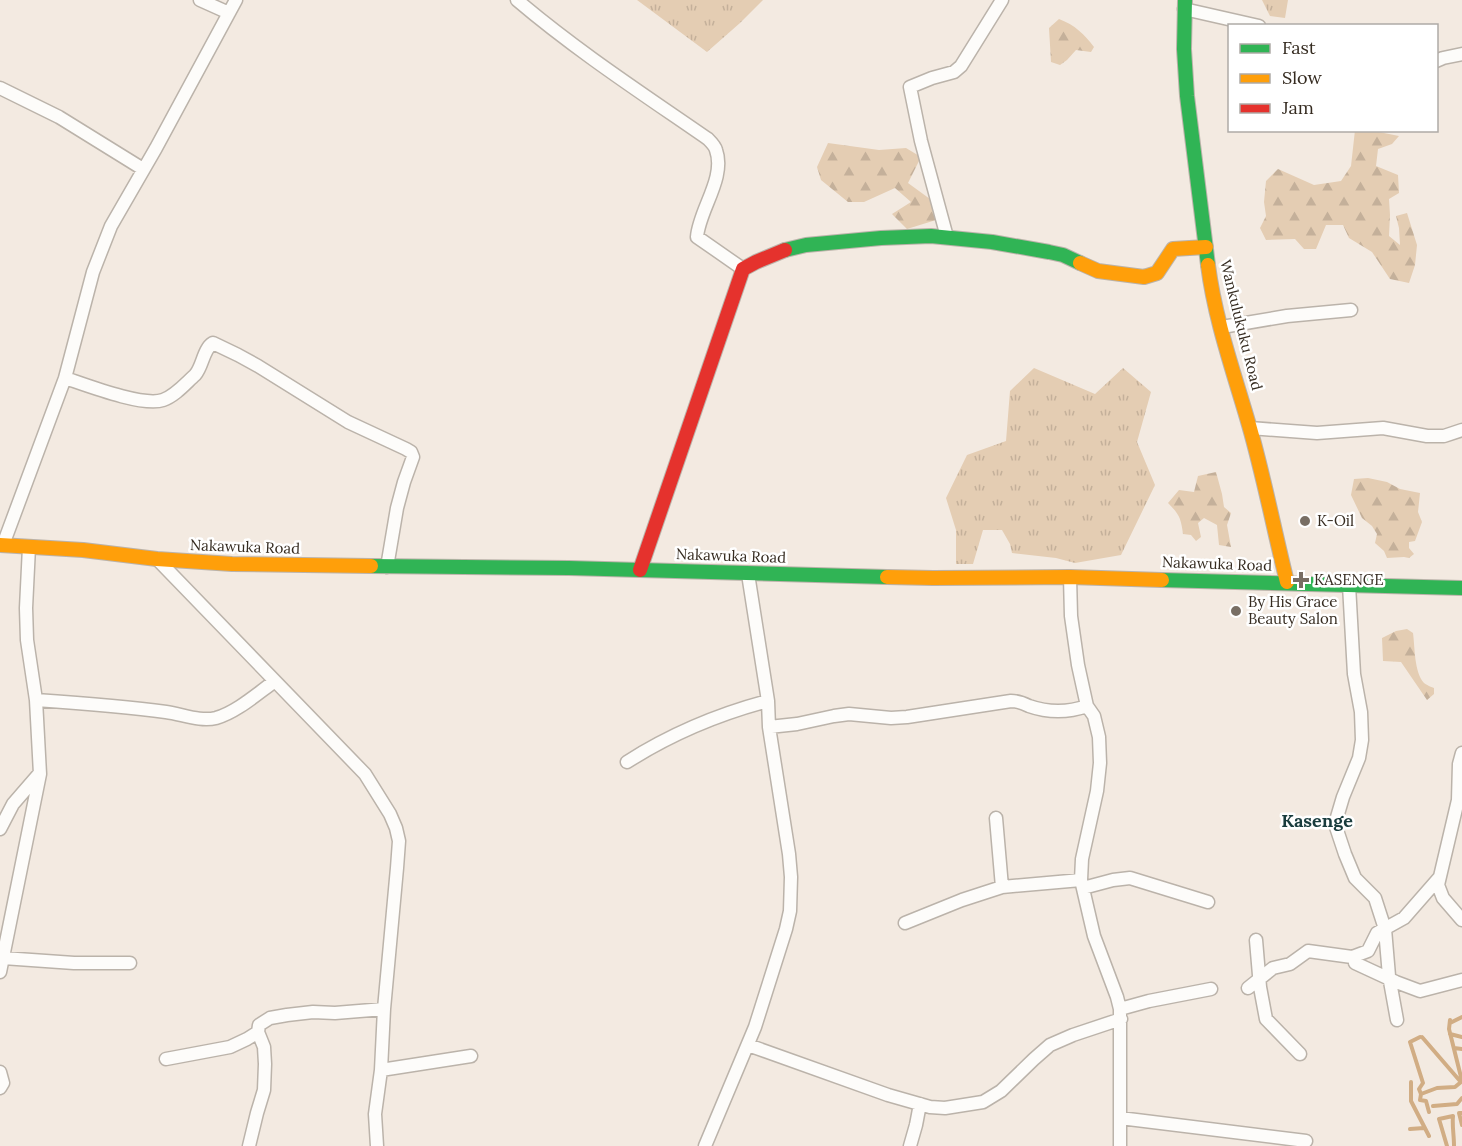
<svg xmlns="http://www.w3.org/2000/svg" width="1462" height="1146" font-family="Lora,serif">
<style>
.grass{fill:url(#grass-tufts)}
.forest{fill:url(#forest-firs)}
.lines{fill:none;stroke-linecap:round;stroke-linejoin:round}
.stream{stroke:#d1ad84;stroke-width:4}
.street-casing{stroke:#bbb3aa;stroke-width:15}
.fast-casing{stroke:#bbb3aa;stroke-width:16}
.slow-casing{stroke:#bbb3aa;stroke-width:16}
.jam-casing{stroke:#bbb3aa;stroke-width:16}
.street{stroke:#fdfcfa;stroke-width:12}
.fast{stroke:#30b455;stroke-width:14}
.slow{stroke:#ff9f0a;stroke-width:14}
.jam{stroke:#e5322d;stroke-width:14}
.poi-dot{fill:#786e64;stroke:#fff;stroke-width:2}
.labels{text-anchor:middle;stroke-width:5;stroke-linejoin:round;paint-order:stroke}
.street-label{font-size:15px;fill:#352b20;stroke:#fff}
.poi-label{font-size:15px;fill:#352b20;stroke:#fff;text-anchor:start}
.quarter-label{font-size:18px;font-weight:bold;fill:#193c3d;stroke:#fff}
</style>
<defs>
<pattern id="grass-tufts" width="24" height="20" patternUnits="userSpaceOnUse" patternTransform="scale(1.5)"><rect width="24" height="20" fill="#e4cdb3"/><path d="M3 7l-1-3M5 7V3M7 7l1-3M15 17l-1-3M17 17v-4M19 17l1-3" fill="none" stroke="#c4b09a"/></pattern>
<pattern id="forest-firs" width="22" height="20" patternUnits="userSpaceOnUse" patternTransform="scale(1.5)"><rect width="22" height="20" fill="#e4cdb3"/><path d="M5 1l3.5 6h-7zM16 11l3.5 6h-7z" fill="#c4b09a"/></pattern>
</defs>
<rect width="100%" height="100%" fill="#f3eae1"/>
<path class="grass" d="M637 0H763L740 23 707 52Z
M1262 0H1288L1285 18 1270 16Z
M1034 368 1095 394 1123 368 1151 392 1137 442 1155 485 1121 555 1075 563 1056 558 1012 553 1010 544 1002 530H983L973 564H956V530L946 498 967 455 1006 441 1010 391Z"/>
<path class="forest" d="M1059 19C1075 25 1084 34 1094 47L1091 52 1076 50 1067 60 1060 65 1051 62 1049 28Z
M1355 130 1374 131 1399 136 1392 144 1378 149 1376 166 1398 175 1399 193 1389 199 1390 215 1389 236 1400 245 1399 228 1396 216 1407 213 1417 245 1415 265 1409 283 1390 279 1372 252 1349 238 1343 225H1326L1316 249H1304L1295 239 1266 240 1260 228 1266 216 1264 202 1266 181 1278 169 1314 185 1341 181 1351 166Z
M828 143 879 150 906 148 921 157 908 183 930 199 936 220 907 229 892 214 911 202 895 188 864 202H848L821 180 817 167Z
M1216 472 1222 494 1224 507 1231 513 1227 525 1231 547 1219 545 1217 525 1204 518 1198 523 1201 537 1196 541 1191 535 1183 534C1181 518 1179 514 1168 503L1179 490 1194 492 1198 476Z
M1368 478 1387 482 1400 489 1420 493 1418 512 1422 522 1415 541 1409 542V548L1414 554 1409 558 1404 557 1387 558 1384 551 1375 543 1377 534 1372 526 1362 518 1351 495 1354 479Z
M1407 629 1413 633C1415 647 1414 672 1424 683 1425 684 1433 688 1434 688V694L1427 700 1401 662 1383 661 1382 638 1396 631Z"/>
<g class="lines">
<path class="stream" d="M1450 1020 1449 1029 1461 1077 1460 1080
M1450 1023 1462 1017
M1450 1034 1462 1037
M1420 1037 1410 1042 1423 1083 1419 1089 1421 1094 1437 1088 1455 1087 1461 1082
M1422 1037 1460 1081
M1454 1048 1462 1049
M1411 1082V1101L1429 1136
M1421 1094 1420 1100 1426 1101 1429 1112
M1433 1106 1457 1104 1462 1098
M1462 1113H1459L1462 1125
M1410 1129 1424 1128
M1447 1146 1439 1119 1453 1116C1452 1126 1454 1135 1454 1146"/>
<g class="street-casing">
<path id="street" d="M200 0 229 13
M517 0C577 51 643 94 708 139 711 142 715 146 716 150 726 178 699 210 697 237L743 269
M1184 9 1259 26
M1436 61 1443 58 1462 54
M0 88 59 117 143 169
M947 237 921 141 910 87 932 78 954 72 961 66 1002 0
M1222 327 1287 316 1351 310
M65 378C86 385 143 407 163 400 175 396 186 383 195 375 203 366 203 349 213 343L238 355 258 366 348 422 406 449 411 452 413 457 404 482 397 508 387 567
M1250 428 1317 433 1383 428 1427 436H1444L1462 430
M3 545 65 378 93 272 111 226 156 148 236 0
M157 559 365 774 390 814 396 828 399 841 397 868 384 1009 381 1070 375 1114 377 1146
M1070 577 1071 616 1078 665 1087 706 1094 716 1099 737 1100 763 1097 791 1082 859 1081 880 1094 936 1117 997 1120 1009V1146
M1349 585 1354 674 1361 712 1362 740 1359 758 1343 797 1335 824 1345 854 1355 878 1375 898 1385 929 1389 976 1397 1020
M36 700C80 703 123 706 166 712 182 714 200 722 216 718 237 712 258 693 275 681
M769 727 797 724 834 716 849 714 891 718 907 717 1011 701C1018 701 1023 703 1029 706 1049 713 1067 713 1087 706
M1462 753 1459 764 1458 800 1438 885 1443 898 1462 920
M627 762C671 734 719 714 768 701
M996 818 1002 887
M0 829 13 804 39 774
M1083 888 1113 880 1130 878 1208 902
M905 923 962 900 1002 887 1081 880
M1256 940 1260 987 1266 1019 1300 1054
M3 958 74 963H130
M1355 963 1396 982 1420 991 1462 980
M0 972 40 774 36 700 27 640 26 608 29 547
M1248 988 1273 968 1290 964 1308 951 1352 957 1368 951 1377 933 1404 918 1439 878
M1120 1009 1149 1001 1211 989
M748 1045 888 1095 930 1107 945 1108 983 1102 1001 1091 1034 1059 1050 1045 1073 1035 1121 1019
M166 1059 230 1047 247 1039 258 1032 259 1025 270 1018 287 1015 313 1012 335 1013 384 1009
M381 1070 471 1056
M0 1072 3 1083 0 1088
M1120 1118 1306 1141
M249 1146 257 1113 264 1090 265 1064 264 1047 258 1032
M705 1146 755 1027 786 929 790 911 791 877 789 854 769 727 768 701 748 574
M910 1146 916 1125 920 1104"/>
</g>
<g class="fast-casing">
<path id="fast" d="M1185 0 1184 49 1187 96 1208 265
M785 250 806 245 881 238 931 236 992 242 1049 252 1063 255 1080 263
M371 566 569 568 887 577
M1162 580 1462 588"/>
</g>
<g class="slow-casing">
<path id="slow" d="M1080 263 1098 271 1144 277 1157 273 1173 249 1206 247
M1208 265C1215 320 1234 373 1249 425 1264 477 1274 530 1287 582
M0 545 83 550 157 559 232 564 371 566
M887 577 933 578 1070 577 1162 580"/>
</g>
<g class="jam-casing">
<path id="jam" d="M640 570 743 269 756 262 785 250"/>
</g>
<use href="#street" class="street"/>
<use href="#fast" class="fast"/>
<use href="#slow" class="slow"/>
<use href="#jam" class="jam"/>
</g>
<g class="poi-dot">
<circle cx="1305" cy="521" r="6"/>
<path d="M1298 571h6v6h6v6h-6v6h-6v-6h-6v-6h6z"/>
<circle cx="1236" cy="611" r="6"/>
</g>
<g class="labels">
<g class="street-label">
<text transform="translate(1241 325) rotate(76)" y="5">Wankulukuku Road</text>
<text transform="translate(245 547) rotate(2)" y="5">Nakawuka Road</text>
<text transform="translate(731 556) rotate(2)" y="5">Nakawuka Road</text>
<text transform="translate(1217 564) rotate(2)" y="5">Nakawuka Road</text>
</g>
<g class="poi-label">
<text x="1317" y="526">K-Oil</text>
<text x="1314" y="585">KASENGE</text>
<text x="1248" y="607">By His Grace<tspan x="1248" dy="17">Beauty Salon</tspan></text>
</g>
<g class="quarter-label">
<text x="1317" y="827">Kasenge</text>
</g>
</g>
<rect x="1228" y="24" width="210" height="108" fill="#ffffff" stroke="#aeaaa6" stroke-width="1.5"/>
<rect x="1240" y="44" width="30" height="9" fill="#30b455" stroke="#aeaaa6" stroke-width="1.5"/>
<text x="1282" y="54" font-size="18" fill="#352b20">Fast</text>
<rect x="1240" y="74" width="30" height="9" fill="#ff9f0a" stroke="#aeaaa6" stroke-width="1.5"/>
<text x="1282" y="84" font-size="18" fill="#352b20">Slow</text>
<rect x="1240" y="104" width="30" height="9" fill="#e5322d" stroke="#aeaaa6" stroke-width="1.5"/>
<text x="1282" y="114" font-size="18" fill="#352b20">Jam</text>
</svg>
